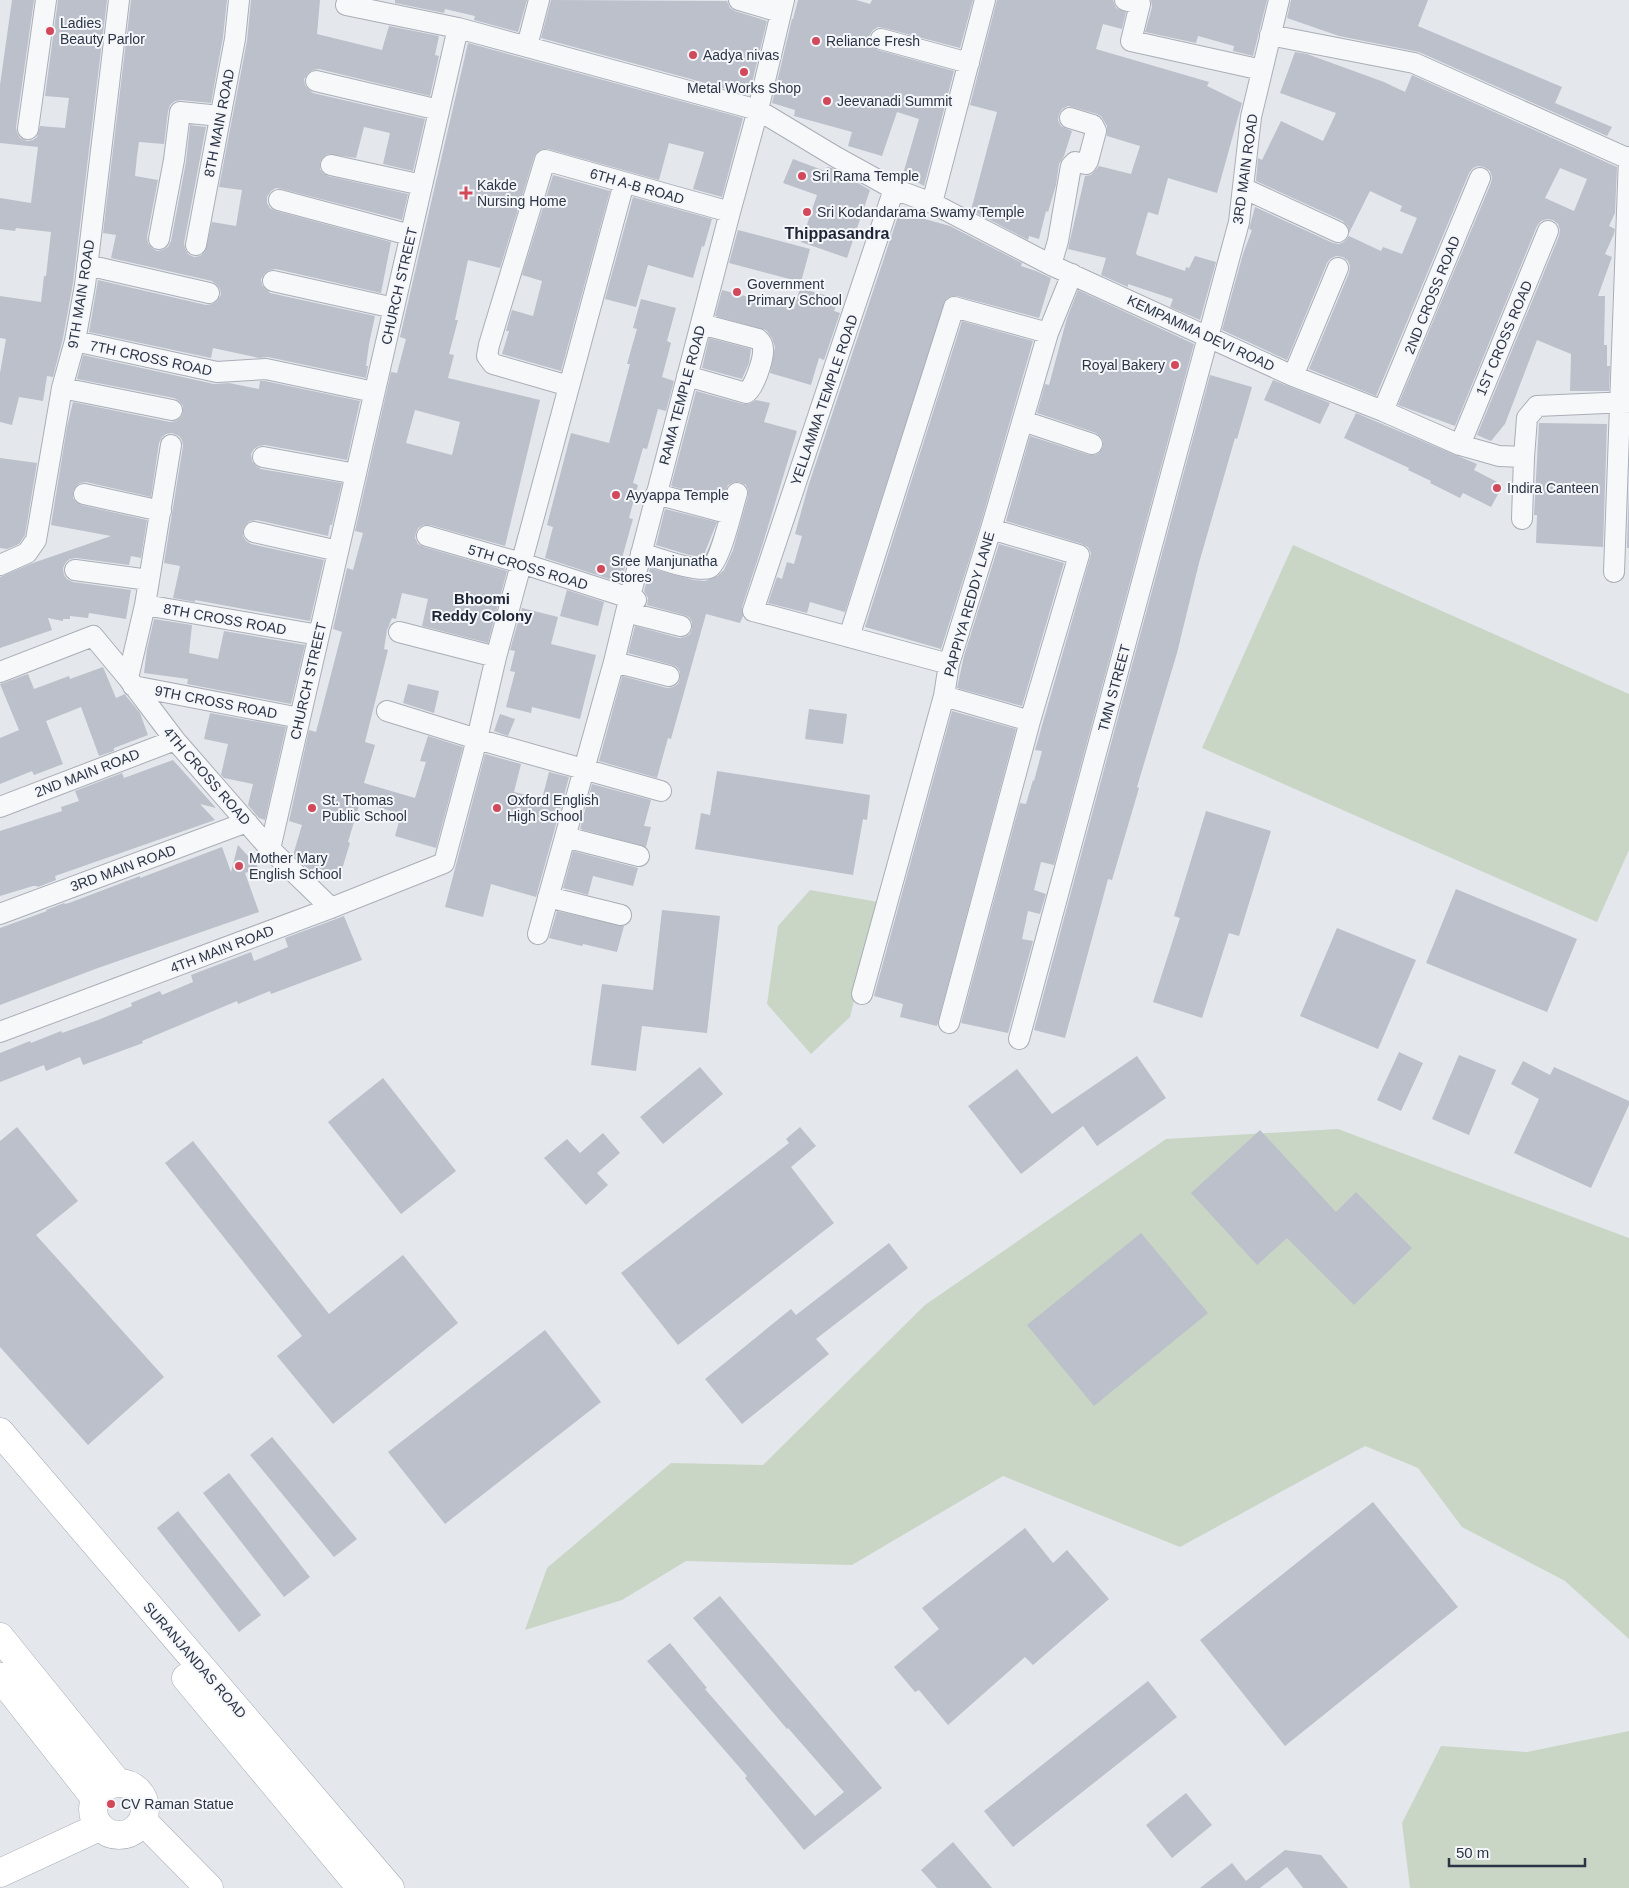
<svg xmlns="http://www.w3.org/2000/svg" width="1629" height="1888" font-family="Arial,sans-serif">
<style>
.green{fill:#c9d6c5}
.building{fill:#bbc0ca;fill-rule:evenodd}
.lines{fill:none;stroke-linecap:round;stroke-linejoin:round}
.street-casing{stroke:#a9aeb7;stroke-width:22}
.secondary-casing{stroke:#a9aeb7;stroke-width:29}
.primary-casing{stroke:#a3abb8;stroke-width:29}
.street{stroke:#f7f8fa;stroke-width:20}
.secondary{stroke:#fff;stroke-width:28}
.primary{stroke:#fff;stroke-width:28}
.poi-dot{fill:#d1495b;stroke:#f4f6f9;stroke-width:2}
.labels{text-anchor:middle;stroke-width:4;stroke-linejoin:round;paint-order:stroke}
.poi-label{font-size:14px;fill:#2b3445;stroke:#f4f6f9;text-anchor:start}
.street-label{font-size:14px;fill:#2b3445;stroke:#f4f6f9}
.neighbourhood-label{font-size:15px;font-weight:bold;fill:#1d2536;stroke:#f4f6f9}
.quarter-label{font-size:16px;font-weight:bold;fill:#1d2536;stroke:#f4f6f9}
</style>
<rect width="100%" height="100%" fill="#e4e7ec"/>
<path class="green" d="M1293 545 1629 694V850L1597 922 1202 748Z
M810 890 878 902 850 1017 811 1054 767 1004 778 926Z
M1338 1129 1629 1238V1639L1565 1581 1462 1527 1418 1468 1365 1446 1180 1547 1003 1476 852 1565 686 1561 622 1600 525 1630 547 1568 671 1463 763 1465 925 1305 1166 1139Z
M1629 1731V1888H1410L1402 1823 1441 1746 1527 1752Z"/>
<path class="building" d="M12 0H34L16 127 17 133 20 138 27 141 33 140 37 137 40 126 65 128 69 98 45 96 58 0H107L73 283 63 338 53 377 47 376 43 401 19 397 12 425 0 422V373L6 339 0 338V296L41 302 44 276H46L51 232 16 228 15 231 0 229V198L31 203 38 147 0 143V85Z
M131 0H227L223 37 211 103 181 100 175 101 170 105 168 111 164 144 139 142 137 156 135 176 158 180 147 237 148 243 152 248 157 251 162 250 168 247 171 241 186 162 190 125 206 127 184 243 185 248 188 254 194 257 200 256 205 252 212 222 236 226 242 190 219 187 247 41 251 0H320L317 34 382 50 389 26 439 36 435 55 439 56 430 96 319 69 313 70 308 73 304 79 305 85 308 89 313 93 425 119 413 171 383 164 390 133 364 127 356 158 328 154 323 157 320 162V169L323 173 328 176 408 194 402 220 282 189 276 188 271 191 267 197V203L270 208 276 211 391 242 381 293 276 269 270 270 265 273 261 279 262 285 265 289 270 293 375 316 369 344 366 366H368L366 378 268 357 259 358 213 348 211 358 89 332 98 280 206 305 212 304 217 301 221 295 220 289 217 285 212 281 111 258 116 235 103 233Z
M395 0H527L518 32 474 20 475 16 445 9 444 13 395 3Z
M551 0 727 1 730 8 735 11 767 21 749 95 541 38Z
M798 0H856L870 4 872 0H973L960 48 884 28 878 27 873 30 869 36V42L872 47 878 50 954 71 924 186 903 174 919 119 897 112 882 156 848 146 852 132 794 116 795 110 772 103 792 19H793Z
M997 0H1113L1116 8 1126 12 1122 29 1103 24 1096 49 1209 82 1207 86 1242 103 1217 193 1168 178 1158 215 1148 212 1136 253 1137 255 1185 271 1186 267 1189 268 1195 256 1216 262 1200 320 1170 307 1173 299 1128 284V287L1101 275 1106 258 1068 249 1085 176 1091 175 1099 166 1131 174 1140 146 1107 136V126L1101 116 1097 114 1068 106 1062 109 1059 114 1058 120 1061 126 1072 131 1064 156 1059 164 1056 185 1048 212 1046 211 1039 239 1029 236 1028 240 971 210 997 112 970 105Z
M1151 0H1267L1253 56 1233 51 1234 46 1198 36 1196 43 1145 32 1152 7Z
M1291 0H1428L1418 26 1562 87 1555 103 1612 127 1607 136 1419 52 1339 36 1287 18Z
M468 43 743 118 722 197 693 189 704 152 669 143 659 180 548 149H542L537 152 534 157 500 268 468 260 455 320H458L449 354 454 355 448 378 540 400 505 546 430 525H424L418 528 416 533 415 538 418 544 424 547 507 571 488 643 422 626 428 599 402 593 396 619 392 618 387 630 384 649 388 650 365 742 375 745 364 783 415 798 426 762 420 761 428 736 463 747 436 848 395 836 401 814 360 802 348 842 350 843 339 879 309 870 293 855 302 825 289 821 309 730 316 732 342 632 333 629 347 568 353 570 363 533 355 531 391 372 397 373 406 339 400 337ZM415 410 460 422 452 455 406 443Z
M1295 52 1307 54 1384 82 1405 92 1412 75 1617 167 1615 213 1609 226 1615 229 1614 234 1605 254 1612 257 1598 296H1605L1604 345H1607V366H1610L1609 391H1570L1571 354 1537 340 1505 424 1491 441 1477 435 1559 236 1560 230 1558 224 1553 220 1547 219 1541 221 1537 226 1455 426 1398 405 1491 183 1492 177 1490 171 1484 167 1478 166 1473 168 1469 173 1376 396 1309 369 1349 273 1350 266 1348 261 1343 257 1336 256 1330 259 1327 263 1287 360 1222 330 1243 254 1252 230 1249 229 1255 207 1333 243 1339 244 1344 242 1349 236 1381 251 1383 247 1402 254 1417 218 1400 211 1402 206 1370 191 1349 233 1348 226 1343 221 1256 181 1258 158 1262 160 1281 121 1323 141 1336 113 1280 93ZM1560 168 1587 179 1574 211 1545 198Z
M793 159 825 171 827 167 832 168 870 190 847 258 801 242 817 195 783 183Z
M553 175 610 191 561 371 502 354 509 331H506L512 310 533 316 542 281 522 275Z
M633 197 712 219 704 247 702 246 693 278 648 265 636 307 605 299Z
M901 207 923 213 921 218 950 226 1022 263 1021 266 1036 271 1051 278 1039 318 957 296H951L946 299 845 612 810 602 807 613 768 603 777 577 782 579 787 562 794 564 802 536 795 534 808 487Z
M738 230 810 249 801 282 729 263Z
M800 288 838 299 834 311 840 313 824 360 819 358 811 385 770 373 775 347 772 338 766 330 715 316 722 290 794 309Z
M1078 290 1194 344 1054 865 1041 862 1034 890 1046 894 1040 914 1028 911 1022 939 1033 941 1008 1033 961 1023 1020 803 1026 804 1033 780 1034 781 1042 751 1035 750 1090 558 1091 553 1088 547 1082 544 1006 521 1030 436 1089 455H1095L1099 453 1103 447V441L1101 437 1096 433 1037 413 1045 384 1049 385 1067 318Z
M641 299 676 308 667 341 671 343 662 377 674 381 666 411 658 409 647 449 643 448 633 483 638 485 629 518 633 519 622 558 627 559 621 583 545 558 553 527 547 525 571 433 609 443 630 364H627L637 329 633 328Z
M962 321 1033 341 980 526 941 649 865 627Z
M709 338 751 349 749 363 742 379 702 368Z
M83 355 214 384 229 383 259 389 260 381H265L360 401 347 460 265 445 259 446 254 449 251 454 252 461 256 466 261 469 342 483 332 525H330L328 536 257 520 250 521 246 524 243 529V536L246 541 251 544 324 560 310 621 195 600V602L173 598 180 566 164 563 183 446 182 440 179 436 172 433 166 434 162 437 159 443 151 497 86 482 80 483 76 486 73 491V498L76 502 81 505 147 520 141 558 131 556 129 565 76 558 70 559 66 562 63 568 64 575 67 579 73 582 131 590 126 619 89 613 88 618 70 616V619H63V621L48 618 52 630 0 648V577L33 563 111 536 51 525 67 427 73 402 170 422 176 421 181 417 183 413V406L179 401 174 398 77 379Z
M1210 375 1252 387 1237 439 1235 438 1199 563 1177 653 1137 787 1139 788 1112 880 1108 879 1065 1038 1034 1030Z
M1273 380 1330 403 1320 424 1264 400Z
M696 391 743 404H749L756 400 770 403 764 422 797 431 763 543 742 607 743 616 740 623 706 614 671 739 668 738 657 778 599 761 622 676 667 688 673 687 678 684 680 679V672L677 667 672 665 628 653 635 626 679 638 685 637 690 634 692 629V622L689 617 684 615 647 605 648 598 644 591 650 568 694 580 705 581 717 576 724 570 733 550 748 496V490L746 485 740 482H734L728 485 723 500 671 486Z
M1356 413 1477 464 1474 470 1503 485 1491 507 1463 493 1460 498 1430 483 1431 481 1408 470 1409 468 1344 438Z
M1539 423 1607 424 1603 547 1536 543 1537 515H1534Z
M0 458 37 463 25 535 19 544 7 549 0 548Z
M1629 488V548H1627Z
M665 509 717 522 703 557 689 555 656 545Z
M999 544 1064 563 1022 706 957 688 964 656Z
M567 590 604 602 598 626 560 616Z
M522 608 558 617 551 644 596 655 580 719 532 707 531 713 506 707 515 672 510 671 515 651 510 650Z
M154 619 192 625 189 653 218 659 224 631 305 645 291 704 187 684 188 679 144 673 147 649Z
M103 667 116 698 125 694 126 696 140 713 148 735 114 748V751L99 756 81 707 46 721 63 764 34 775 32 771 0 784V738L19 730 0 684 28 674 34 689 69 676 70 679Z
M408 684 439 691 434 713 403 703Z
M809 709 847 714 843 744 805 739Z
M952 711 1016 729 937 1026 900 1017 903 1004 874 996Z
M210 713 286 727 265 820 259 818 248 805 253 784 224 778 221 775 228 744 204 739Z
M500 714 515 719 508 736 494 731Z
M485 754 521 764 514 792 542 799 549 772 569 777 536 897 491 884 483 917 445 907Z
M173 760 216 808 200 804 215 820 55 876 56 880 38 887 37 886H33L0 896V831L62 811 61 807 79 801 75 791 122 773 124 778Z
M717 771 870 795 867 820 863 819 853 875 695 849 701 813 710 815Z
M592 784 651 800 644 826 651 827 646 847 580 829Z
M1206 811 1271 831 1239 936 1229 933 1202 1018 1153 1002 1180 918 1174 916Z
M238 845 259 868 245 873 259 912 98 968 0 1005V928L47 911 46 910 64 903 65 904 69 903 140 876V878L222 847 231 872Z
M573 851 638 868 633 886 593 876 588 895 563 888Z
M1456 889 1577 939 1547 1012 1426 963Z
M662 910 720 916 707 1033 642 1026 636 1071 591 1065 602 984 653 990Z
M557 911 624 926 617 952 583 944 582 946 549 938Z
M344 916 362 960 271 994 270 991 238 1004 237 1001 142 1041 143 1043 83 1065 80 1057 46 1071 44 1065 0 1082V1053L30 1041 31 1043 61 1031 62 1033 98 1020 132 1006 131 1003 160 991 162 995 193 982 191 975 251 952 254 961 288 947 285 938Z
M1337 928 1416 960 1378 1049 1300 1016Z
M1399 1052 1423 1063 1401 1111 1377 1100Z
M1459 1055 1496 1070 1469 1135 1432 1119Z
M1137 1056 1166 1098 1097 1146 1083 1126 1021 1174 968 1106 1017 1069 1052 1114Z
M1523 1061 1550 1075 1554 1067 1629 1101V1105L1591 1188 1514 1153 1539 1099 1511 1084Z
M700 1067 723 1094 663 1144 640 1117Z
M383 1078 456 1171 401 1214 328 1122Z
M17 1127 78 1201 36 1235 164 1377 88 1445 0 1347V1141Z
M800 1127 816 1146 791 1167 834 1223 678 1345 621 1273 789 1143 786 1139Z
M1260 1130 1336 1212 1356 1192 1412 1248 1354 1305 1287 1238 1257 1265 1191 1193Z
M603 1133 620 1153 597 1173 608 1185 586 1205 544 1158 567 1139 580 1153Z
M193 1141 329 1314 403 1255 458 1323 333 1424 277 1356 302 1336 165 1163Z
M1141 1233 1208 1313 1094 1406 1027 1325Z
M889 1243 908 1268 816 1339 829 1354 742 1424 705 1379 791 1309 796 1315Z
M545 1330 601 1402 445 1524 388 1452Z
M272 1437 357 1539 334 1557 250 1455Z
M229 1473 310 1577 284 1597 203 1493Z
M1373 1502 1458 1607 1285 1746 1200 1640Z
M178 1511 261 1615 239 1632 157 1528Z
M1025 1528 1053 1563 1067 1550 1109 1599 1033 1665 1025 1657 948 1725 919 1690 915 1692 894 1667 939 1629 922 1608Z
M720 1596 882 1788 804 1850 745 1778 747 1776 647 1661 670 1643 707 1688 705 1689 815 1816 844 1792 788 1728 787 1729 693 1618Z
M1148 1681 1177 1717 1013 1847 984 1811Z
M1186 1793 1212 1825 1172 1858 1146 1825Z
M953 1842 992 1888H937L921 1870Z
M1285 1850 1321 1855 1348 1888H1303L1287 1867 1260 1888H1200L1232 1863 1246 1881Z"/>
<g class="lines">
<g class="street-casing">
<path id="street" d="M739 0 780 12
M1125 0 1140 4 1131 41 1262 70
M346 5 458 28 758 110 836 157 894 189 932 203 1051 265 1293 376 1383 411 1460 445 1499 456 1524 457 1527 418 1537 406 1629 402
M1270 35 1414 63 1629 159
M881 39 969 63
M527 46 539 0
M316 81 439 110
M28 129 46 0
M331 165 422 185
M1243 188 1338 232
M894 189 753 611 949 664
M279 200 410 235
M932 203 985 0
M159 239 174 160 180 112 220 116
M196 245 235 39 239 0
M87 265 209 293
M1051 265 1058 241 1071 166 1075 162 1086 164 1088 161 1096 131 1093 125 1070 118
M273 281 394 308
M75 341 217 372 266 369 374 392
M687 376 746 393C754 389 764 358 763 349 763 344 761 342 758 339L701 324
M1293 376 1338 268
M569 386 493 364 487 356 489 345 545 160 730 212
M62 388 172 410
M1383 411 1480 178
M1023 421 1092 444
M1460 445 1548 231
M263 457 356 474
M84 494 161 511
M656 494 731 514
M1522 519 1524 457
M991 529 1079 555 1030 721
M254 532 338 551
M427 536 521 563 636 600
M641 553C655 557 697 573 709 568 720 563 733 506 737 493
M0 565 27 553 36 540 62 388 75 341 85 285 119 0
M75 570 149 580
M1614 572 1629 157
M145 605 171 445
M626 612 681 626
M399 632 496 657
M849 637 954 307 1048 333
M614 662 669 676
M0 672 93 636 128 678 175 740 270 849 331 908
M128 678 145 605 319 635
M133 686 300 718
M944 696 1030 721 949 1023
M387 711 477 739 661 791
M0 807 175 740
M565 837 639 856
M270 849 458 28
M548 897 621 915
M0 914 247 822
M538 934 614 662 626 612 730 212 758 110 784 0
M862 994 944 696 949 664 991 529 1048 333 1072 274
M0 1032 331 908 444 863 477 739 496 657 624 183
M1019 1039 1239 222 1251 117 1279 0"/>
</g>
<g class="secondary-casing">
<path id="secondary" d="M0 1637 118 1783
M0 1677 95 1798
M93 1809a26 26 0 1 1 52 0a26 26 0 1 1-52 0Z
M143 1821 209 1888
M0 1873 99 1827"/>
</g>
<g class="primary-casing">
<path id="primary" d="M0 1432 390 1888
M186 1678 361 1888"/>
</g>
<use href="#street" class="street"/>
<use href="#secondary" class="secondary"/>
<use href="#primary" class="primary"/>
</g>
<g class="poi-dot">
<circle cx="50" cy="31" r="5"/>
<circle cx="816" cy="41" r="5"/>
<circle cx="693" cy="55" r="5"/>
<circle cx="744" cy="72" r="5"/>
<circle cx="827" cy="101" r="5"/>
<circle cx="802" cy="176" r="5"/>
<path d="M463.5 185.5h5v5h5v5h-5v5h-5v-5h-5v-5h5z"/>
<circle cx="807" cy="212" r="5"/>
<circle cx="737" cy="292" r="5"/>
<circle cx="1175" cy="365" r="5"/>
<circle cx="1497" cy="488" r="5"/>
<circle cx="616" cy="495" r="5"/>
<circle cx="601" cy="569" r="5"/>
<circle cx="312" cy="808" r="5"/>
<circle cx="497" cy="808" r="5"/>
<circle cx="239" cy="866" r="5"/>
<circle cx="111" cy="1804" r="5"/>
</g>
<g class="labels">
<g class="poi-label">
<text x="60" y="28">Ladies<tspan x="60" dy="16">Beauty Parlor</tspan></text>
<text x="826" y="46">Reliance Fresh</text>
<text x="703" y="60">Aadya nivas</text>
<text x="744" y="93" text-anchor="middle">Metal Works Shop</text>
<text x="837" y="106">Jeevanadi Summit</text>
<text x="812" y="181">Sri Rama Temple</text>
<text x="477" y="190">Kakde<tspan x="477" dy="16">Nursing Home</tspan></text>
<text x="817" y="217">Sri Kodandarama Swamy Temple</text>
<text x="747" y="289">Government<tspan x="747" dy="16">Primary School</tspan></text>
<text x="1165" y="370" text-anchor="end">Royal Bakery</text>
<text x="1507" y="493">Indira Canteen</text>
<text x="626" y="500">Ayyappa Temple</text>
<text x="611" y="566">Sree Manjunatha<tspan x="611" dy="16">Stores</tspan></text>
<text x="322" y="805">St. Thomas<tspan x="322" dy="16">Public School</tspan></text>
<text x="507" y="805">Oxford English<tspan x="507" dy="16">High School</tspan></text>
<text x="249" y="863">Mother Mary<tspan x="249" dy="16">English School</tspan></text>
<text x="121" y="1809">CV Raman Statue</text>
</g>
<g class="street-label">
<text transform="translate(219 123) rotate(-79)" y="5">8TH MAIN ROAD</text>
<text transform="translate(1245 169) rotate(-82)" y="5">3RD MAIN ROAD</text>
<text transform="translate(637 186) rotate(16)" y="5">6TH A-B ROAD</text>
<text transform="translate(399 286) rotate(-77)" y="5">CHURCH STREET</text>
<text transform="translate(81 294) rotate(-81)" y="5">9TH MAIN ROAD</text>
<text transform="translate(1432 295) rotate(-68)" y="5">2ND CROSS ROAD</text>
<text transform="translate(1201 333) rotate(25)" y="5">KEMPAMMA DEVI ROAD</text>
<text transform="translate(1504 338) rotate(-67)" y="5">1ST CROSS ROAD</text>
<text transform="translate(151 358) rotate(12)" y="5">7TH CROSS ROAD</text>
<text transform="translate(682 395) rotate(-75)" y="5">RAMA TEMPLE ROAD</text>
<text transform="translate(824 400) rotate(-71)" y="5">YELLAMMA TEMPLE ROAD</text>
<text transform="translate(528 567) rotate(17)" y="5">5TH CROSS ROAD</text>
<text transform="translate(969 604) rotate(-74)" y="5">PAPPIYA REDDY LANE</text>
<text transform="translate(225 619) rotate(10)" y="5">8TH CROSS ROAD</text>
<text transform="translate(308 681) rotate(-77)" y="5">CHURCH STREET</text>
<text transform="translate(1114 688) rotate(-75)" y="5">TMN STREET</text>
<text transform="translate(216 702) rotate(11)" y="5">9TH CROSS ROAD</text>
<text transform="translate(87 773) rotate(-21)" y="5">2ND MAIN ROAD</text>
<text transform="translate(207 776) rotate(49)" y="5">4TH CROSS ROAD</text>
<text transform="translate(123 868) rotate(-20)" y="5">3RD MAIN ROAD</text>
<text transform="translate(222 949) rotate(-21)" y="5">4TH MAIN ROAD</text>
<text transform="translate(195 1660) rotate(49)" y="5">SURANJANDAS ROAD</text>
</g>
<g class="neighbourhood-label">
<text x="482" y="604">Bhoomi<tspan x="482" dy="17">Reddy Colony</tspan></text>
</g>
<g class="quarter-label">
<text x="837" y="239">Thippasandra</text>
</g>
</g>
<path d="M1449 1858v8h136v-8" fill="none" stroke="#2b3445" stroke-width="2.5"/>
<text x="1456" y="1858" font-size="15" fill="#2b3445" stroke="#f4f6f9" stroke-width="4" paint-order="stroke">50 m</text>
</svg>
